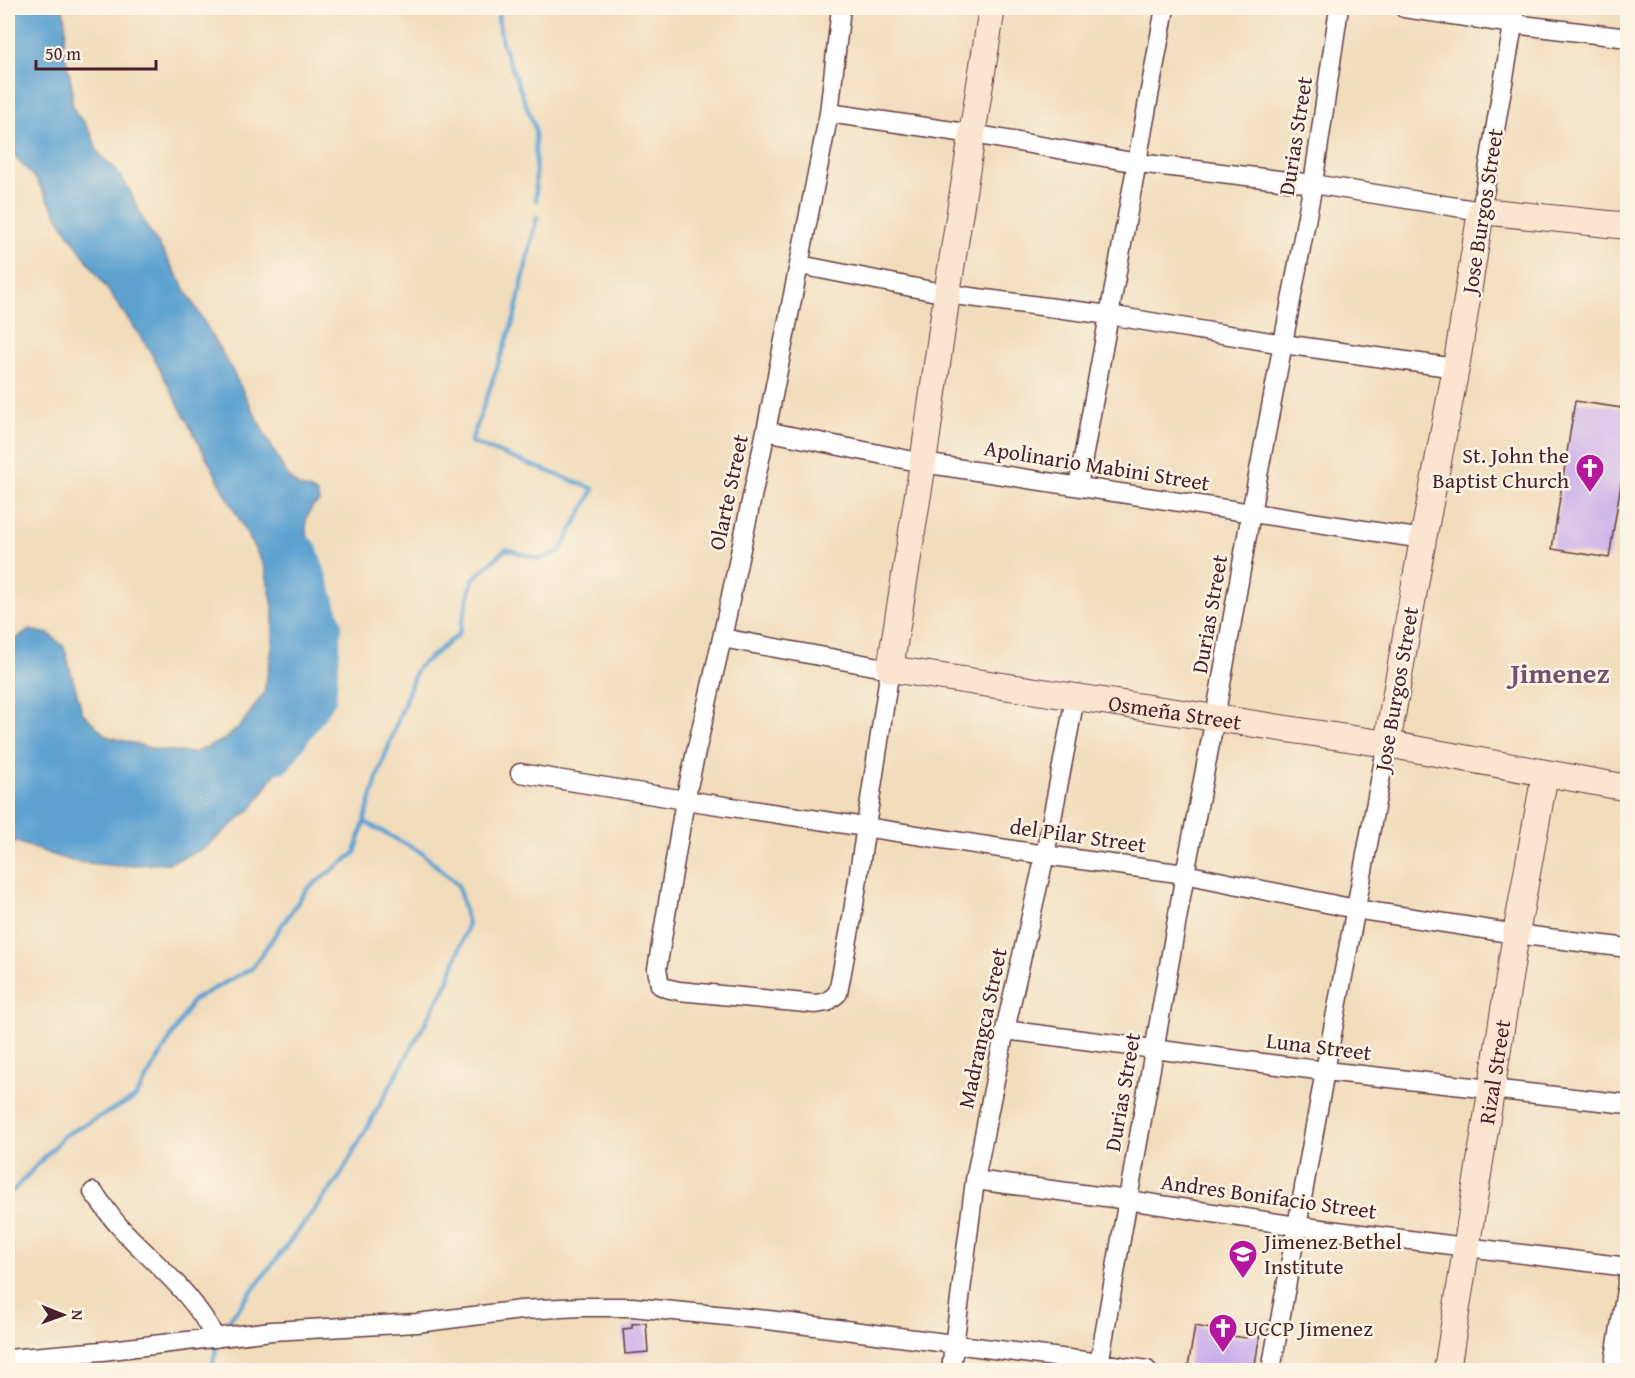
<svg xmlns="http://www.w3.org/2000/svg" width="1635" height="1378" font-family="'Gentium Book Plus',serif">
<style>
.water{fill:#5ba1d0;stroke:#52607e;stroke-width:1.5}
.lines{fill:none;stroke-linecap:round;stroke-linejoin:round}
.stream{stroke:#5ba1d0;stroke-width:4.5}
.river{stroke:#5ba1d0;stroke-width:28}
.building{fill:#c6a8eb}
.street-casing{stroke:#633b41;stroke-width:21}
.secondary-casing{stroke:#633b41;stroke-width:28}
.street{stroke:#fff;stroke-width:18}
.secondary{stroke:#fce5d0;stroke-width:26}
.labels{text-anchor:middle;stroke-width:5;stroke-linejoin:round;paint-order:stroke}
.street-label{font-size:22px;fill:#4a1f2b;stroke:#fcf5e5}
.poi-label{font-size:22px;fill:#4a1f2b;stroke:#fcf5e5;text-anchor:start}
.district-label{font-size:28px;font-weight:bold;fill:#754f6e;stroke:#fcf5e5}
</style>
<rect width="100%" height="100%" fill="#fcf5e5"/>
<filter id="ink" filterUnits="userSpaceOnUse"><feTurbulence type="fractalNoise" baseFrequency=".0167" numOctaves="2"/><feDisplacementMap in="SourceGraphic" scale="12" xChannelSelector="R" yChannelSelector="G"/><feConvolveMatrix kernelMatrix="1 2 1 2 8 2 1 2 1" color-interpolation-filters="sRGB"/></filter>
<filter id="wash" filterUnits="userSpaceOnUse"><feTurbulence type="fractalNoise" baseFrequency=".008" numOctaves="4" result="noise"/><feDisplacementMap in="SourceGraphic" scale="24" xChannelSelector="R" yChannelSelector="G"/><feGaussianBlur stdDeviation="1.35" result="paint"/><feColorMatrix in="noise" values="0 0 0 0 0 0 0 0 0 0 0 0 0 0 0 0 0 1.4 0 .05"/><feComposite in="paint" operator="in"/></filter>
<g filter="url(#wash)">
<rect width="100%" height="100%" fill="#f1dcbb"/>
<path class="water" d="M8 8H63L66 30 63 46 72 86V103L76 114 84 122 93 138 97 151 105 160 114 167 129 189 146 226 164 253 231 368 269 442 287 475 299 487 309 489 317 494 319 502 312 507 306 519V532L314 557 317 576 313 605 315 611 323 624 324 629 317 651 320 658 314 694 279 768 253 807 205 848 169 863 119 866 77 862 59 857 8 839V643L30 630 49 634 64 647 82 712 106 736 158 750 194 753 225 739 242 724 264 693 273 644V606L265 568 149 349 64 227 36 179 8 149Z
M8 1231C15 1251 13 1262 8 1282Z"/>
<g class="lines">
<path class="stream" d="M501 8 498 18 502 43 535 128 536 200
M8 1196 65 1135 135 1098 193 1000 252 968 307 889 355 853 377 778 417 668 459 634 473 579 506 549 540 559 560 551 594 489 471 442 514 319 537 217
M220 1332 339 1178 448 982 468 924 458 885 422 853 365 822
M211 1370 218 1342"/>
<path class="river" d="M263 763 279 759 322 697 328 624 304 551"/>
</g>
<g id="blocks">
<path class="building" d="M1575 401 1628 409V440L1609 558 1552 549Z
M646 1323 648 1352 625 1354 623 1329 632 1328V1324Z
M1195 1326 1211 1329 1210 1333 1246 1338 1249 1332 1260 1333 1254 1371H1221L1188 1367Z"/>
</g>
</g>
<g filter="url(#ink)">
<use href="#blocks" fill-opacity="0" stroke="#633b41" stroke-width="1.5"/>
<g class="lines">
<g class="street-casing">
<path id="street" d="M1404 8 1514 24 1628 38
M829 113 973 134 1138 163 1313 184 1481 211 1516 8
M800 265 947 294 1109 315 1283 344 1456 368
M766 431 923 463 1423 539
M1078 486 1165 8
M722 638 890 669 852 918 838 993 827 1002 816 1004 679 991 666 988 660 985 657 969 685 800 722 638 766 431 829 113 841 8
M520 773 685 800 865 827 1045 855 1185 874 1355 909 1516 934 1628 948
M1005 1030 1325 1071 1628 1104
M975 1180 1128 1200 1297 1226 1628 1267
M93 1192C102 1203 109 1215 119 1226 152 1262 194 1293 215 1338
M8 1359 102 1351 272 1331 417 1323 521 1310 581 1307H632L768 1320 1100 1363 1147 1370
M951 1370 975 1180 1005 1030 1045 855 1075 698
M1098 1370 1185 874 1215 718 1251 513 1313 184 1339 8
M1271 1370 1325 1071 1387 744
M1613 1370 1628 1278"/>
</g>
<g class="secondary-casing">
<g id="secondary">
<path id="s1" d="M992 8 947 294 923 463 890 669 1387 744 1628 788"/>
<path d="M1387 744 1423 539 1456 368 1481 211 1628 226"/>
<path id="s2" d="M1447 1370 1516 934 1545 774"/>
</g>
</g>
<use href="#street" class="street"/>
<use href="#secondary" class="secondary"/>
</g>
</g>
<defs>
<g id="church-pin" transform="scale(1.5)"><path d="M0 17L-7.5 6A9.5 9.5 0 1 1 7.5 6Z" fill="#b5179e" stroke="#fcf5e5"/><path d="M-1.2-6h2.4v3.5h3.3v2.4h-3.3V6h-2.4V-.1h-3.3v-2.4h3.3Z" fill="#fff"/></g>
<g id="school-pin" transform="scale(1.5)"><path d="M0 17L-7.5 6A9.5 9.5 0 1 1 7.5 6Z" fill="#b5179e" stroke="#fcf5e5"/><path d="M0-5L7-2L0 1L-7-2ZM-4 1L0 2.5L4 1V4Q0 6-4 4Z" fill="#fff"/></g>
</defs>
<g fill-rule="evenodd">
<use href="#church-pin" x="1590" y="468"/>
<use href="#school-pin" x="1243" y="1254"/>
<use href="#church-pin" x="1223" y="1328"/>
</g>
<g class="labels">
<g class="street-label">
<text transform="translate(1295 136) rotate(-81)" y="8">Durias Street</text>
<text transform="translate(1482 211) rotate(-81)" y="8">Jose Burgos Street</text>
<text transform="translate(1097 465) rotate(9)" y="8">Apolinario Mabini Street</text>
<text transform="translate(728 492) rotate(-78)" y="8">Olarte Street</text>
<text transform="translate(1209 614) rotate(-80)" y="8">Durias Street</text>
<text transform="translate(1396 689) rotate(-80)" y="8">Jose Burgos Street</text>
<text dy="8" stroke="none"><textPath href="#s1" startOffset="957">Osmeña Street</textPath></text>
<text transform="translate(1078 835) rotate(8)" y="8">del Pilar Street</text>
<text transform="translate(982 1028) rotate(-78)" y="8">Madrangca Street</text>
<text transform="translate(1319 1046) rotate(7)" y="8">Luna Street</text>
<text dy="8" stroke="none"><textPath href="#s2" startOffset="302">Rizal Street</textPath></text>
<text transform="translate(1122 1092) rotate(-80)" y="8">Durias Street</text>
<text transform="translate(1269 1196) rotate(8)" y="8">Andres Bonifacio Street</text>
</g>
<g class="poi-label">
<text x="1569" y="463" text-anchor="end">St. John the<tspan x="1569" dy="25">Baptist Church</tspan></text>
<text x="1264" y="1249">Jimenez Bethel<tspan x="1264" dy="25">Institute</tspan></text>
<text x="1244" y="1336">UCCP Jimenez</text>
</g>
<g class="district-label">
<text x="1560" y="683">Jimenez</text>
</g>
</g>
<rect width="1635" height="1378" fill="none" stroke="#fcf5e5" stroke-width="30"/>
<g transform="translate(63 1315) rotate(91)" stroke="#fcf5e5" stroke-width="4.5" paint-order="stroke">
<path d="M0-4.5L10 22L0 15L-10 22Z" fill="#4a1f2b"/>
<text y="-9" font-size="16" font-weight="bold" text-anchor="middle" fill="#4a1f2b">N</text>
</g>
<path d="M36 60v9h120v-9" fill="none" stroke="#4a1f2b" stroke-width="3"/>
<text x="45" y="60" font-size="18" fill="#4a1f2b" stroke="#fcf5e5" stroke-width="4.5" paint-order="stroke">50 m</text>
</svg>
